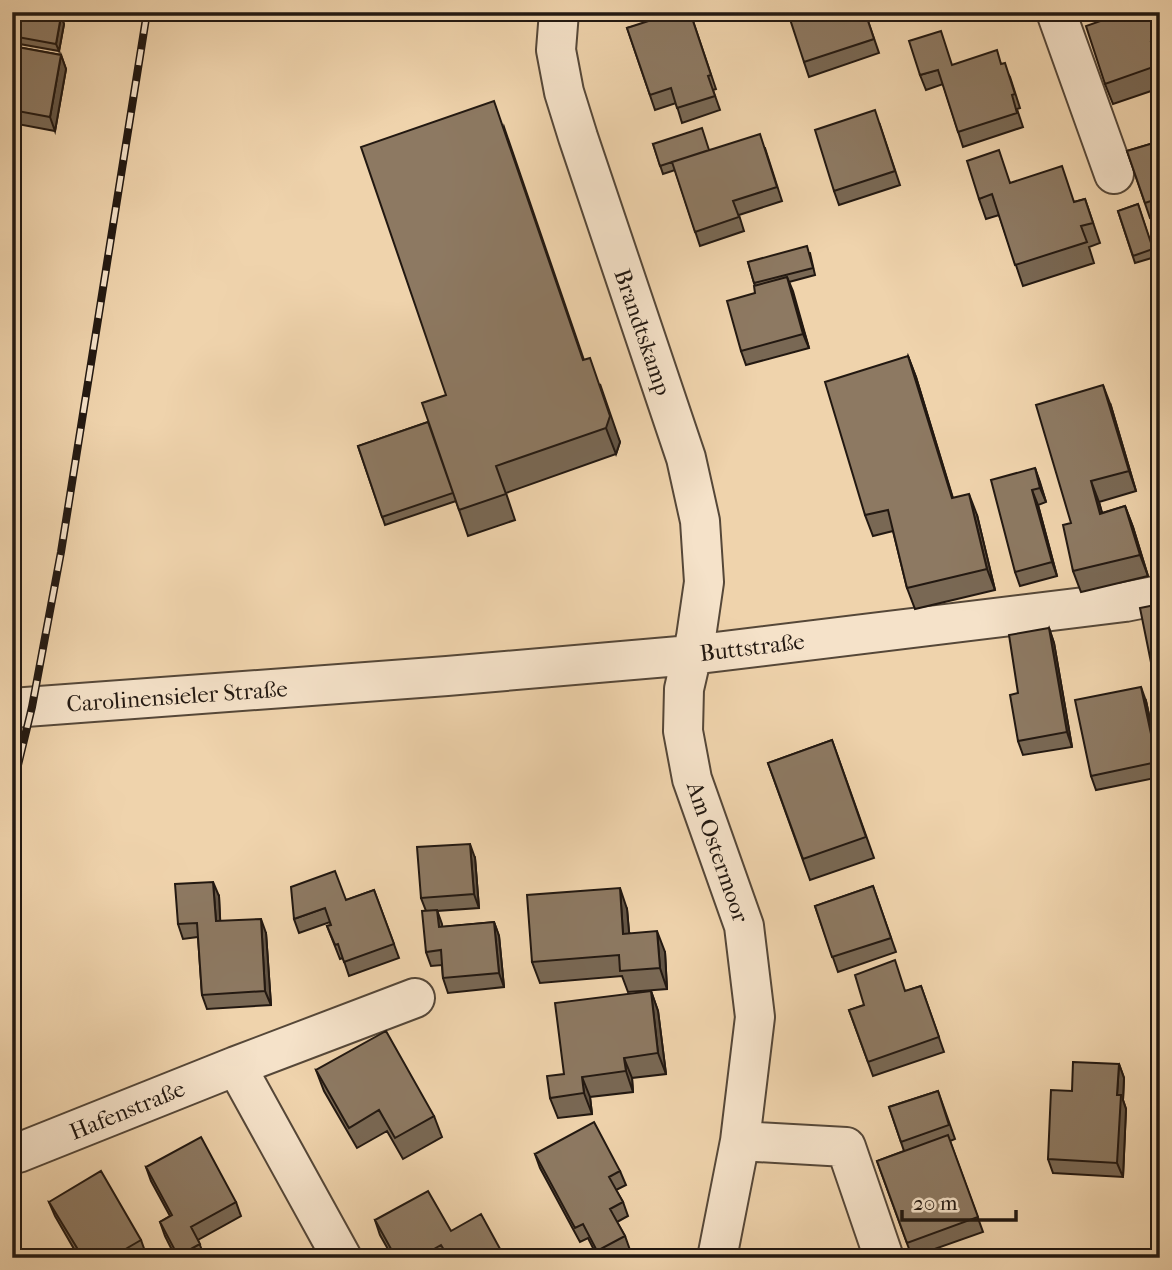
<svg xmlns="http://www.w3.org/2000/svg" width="1172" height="1270" font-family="'IM FELL French Canon',serif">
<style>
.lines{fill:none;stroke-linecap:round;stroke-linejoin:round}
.minor-casing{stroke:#554738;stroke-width:42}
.minor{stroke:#f5e2c9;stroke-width:38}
.rail-casing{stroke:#221811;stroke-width:8}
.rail{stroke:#f5e2c9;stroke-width:5;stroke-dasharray:16;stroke-linecap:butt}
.wall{fill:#796854;stroke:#221811;stroke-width:2}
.shaded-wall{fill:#635545;stroke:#221811;stroke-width:2}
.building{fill:#8d7962;stroke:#221811;stroke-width:2}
.labels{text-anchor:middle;stroke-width:5;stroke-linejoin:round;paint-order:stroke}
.street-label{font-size:23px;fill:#221811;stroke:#f5e2c9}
</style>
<rect width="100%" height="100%" fill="#efd3ac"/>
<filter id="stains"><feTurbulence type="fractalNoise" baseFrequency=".00286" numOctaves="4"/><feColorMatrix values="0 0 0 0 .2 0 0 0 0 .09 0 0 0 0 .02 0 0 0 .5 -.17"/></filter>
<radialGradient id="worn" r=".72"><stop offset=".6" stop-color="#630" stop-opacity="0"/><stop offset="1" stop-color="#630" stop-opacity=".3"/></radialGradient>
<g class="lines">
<g class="minor-casing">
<path id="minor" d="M559 12 556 50 564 92 578 137 686 458 700 521 704 582 696 637 684 689 683 731 692 779 744 926 755 1017 740 1141 717 1258
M1056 12 1114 174
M12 708 447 676 691 655 1125 602 1160 595
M236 1066 415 998
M740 1141 846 1147 884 1258
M18 1153 236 1066 342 1258"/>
</g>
<use href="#minor" class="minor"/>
<g class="rail-casing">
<path id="rail" d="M12 790 32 707 61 552 147 12"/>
</g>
<use href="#rail" class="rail"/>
</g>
<path class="wall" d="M690 12 716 89 713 90 720 110 682 123 676 103 655 110 627 28Z
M865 12 879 53 809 77 804 62Z
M1160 12V62L1159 63 1160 66V88L1113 104 1105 84Z
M61 16 64 24 59 51 14 43 12 40V29Z
M12 46 61 55 66 69 55 131 12 123Z
M1002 64 1010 77 1020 108 1017 109 1023 127 963 147 943 84 926 90 920 75 952 65Z
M880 125 900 185 839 205 834 191Z
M504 127 584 360 620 442 616 454 506 493 515 520 468 536 456 501 385 525 358 446 428 422 446 395Z
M1160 141V215L1150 218 1127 151Z
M653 144 709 150 765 148 782 201 739 215 744 231 700 246 675 170 663 174Z
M1011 183 1074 202 1085 199 1100 243 1089 247 1094 263 1023 286 999 215 986 219 979 199Z
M1138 204 1155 257 1135 263 1118 211Z
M810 253 815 275 789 282 809 348 746 365 741 351 755 293V286L748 262Z
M908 356 916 377 953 498 977 515 995 590 915 609 907 588 893 531 873 536 865 515Z
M1111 406 1136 491 1099 502 1102 513 1125 506 1133 527 1148 576 1081 592 1073 571 1071 523Z
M1035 468 1046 502 1038 505 1057 576 1020 586 1015 572Z
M1049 628 1054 643 1072 747 1023 755 1018 741V693Z
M1146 701 1160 765V777L1096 790 1091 776Z
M832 740 874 858 810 880 768 763Z
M475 858 479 908 437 911 442 927 494 922 499 936 504 987 448 993 443 978 442 965 431 966 426 952V911L421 898Z
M873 886 896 952 838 972 815 906Z
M374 890 399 958 349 976 343 958 340 959 327 926 331 925 330 922 299 933 294 919Z
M219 896 220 921 266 933 271 1005 207 1009 202 995 198 937 183 939 178 924Z
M627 909 629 933 665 952 667 989 628 992 622 976 540 983 532 962Z
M921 986 944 1052 873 1076 849 1010Z
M651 991 658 1011 666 1074 632 1078 633 1092 590 1097 592 1114 558 1118 550 1098 564 1074Z
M1119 1064 1124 1078 1123 1100 1126 1109 1123 1177 1053 1173 1048 1159 1072 1091Z
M316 1070 434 1116 442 1137 403 1159 387 1131 357 1148 324 1091Z
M938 1091 955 1139 950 1141 983 1232 912 1257 877 1161 904 1151 889 1107Z
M535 1154 620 1171 626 1185 616 1190 623 1202 628 1216 617 1222 625 1236 630 1250 615 1258H598L588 1238 580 1242 540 1168Z
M146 1167 236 1202 241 1216 198 1240 205 1258H176L165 1236 160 1222 170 1216 151 1181Z
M49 1202 141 1240 146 1254 140 1258H59L74 1249 55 1216Z
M375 1220 451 1231 505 1258H393L380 1235Z"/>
<path class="shaded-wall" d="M61 16 64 24 59 51 56 44Z
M61 55 66 69 55 131 50 117Z
M787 277 793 291 809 348 803 334Z
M12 278 19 295 12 328Z
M908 356 916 377 959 519 952 498Z
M600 384 620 442 616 454 606 428Z
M1103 385 1111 406 1136 491 1129 471Z
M1035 468 1040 482 1046 502 1040 488Z
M1091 481 1099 502 1108 534 1100 514Z
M1032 490 1038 505 1057 576 1052 562Z
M969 494 977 515 995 590 987 569Z
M1125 506 1133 527 1148 576 1140 555Z
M1049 628 1054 643 1072 747 1067 732Z
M1141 687 1146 701 1160 765V770L1157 762Z
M470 844 475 858 479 908 474 894Z
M213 882 219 896 221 936 216 921Z
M620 888 627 909 631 954 623 934Z
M437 910 442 924 444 942 439 927Z
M261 919 266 933 271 1005 265 991Z
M494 922 499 936 504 987 499 973Z
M657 931 665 952 667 989 660 968Z
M651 991 658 1011 666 1074 658 1053Z
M624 1058 632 1078 633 1092 626 1071Z
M1119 1064 1124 1078 1123 1100 1126 1109 1123 1177 1117 1163V1095Z
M582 1077 590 1097 592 1114 584 1093Z"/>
<path class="building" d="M15 12H37L61 16 56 44 12 36V29Z
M676 12H690L711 75 708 76 715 96 677 108 671 88 650 95 627 28Z
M800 12H865L874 39 804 62 789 16Z
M1126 12H1160V39L1151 42 1159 65 1105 84 1086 26Z
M941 31 952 65 997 50 1001 64 1005 63 1015 94 1012 95 1017 113 958 132 938 70 920 75 909 41Z
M12 46 61 55 50 117 12 110Z
M494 101 583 360 590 358 610 416 606 428 496 466 506 494 459 510 422 403 446 395 361 147Z
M875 110 895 171 834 191 815 130Z
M702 128 709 150 660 166 653 144Z
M760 134 777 187 733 201 739 217 695 232 672 162Z
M1160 141V198L1145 203 1127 151Z
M999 150 1010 183 1062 166 1074 202 1085 199 1093 223 1081 226 1087 242 1015 265 992 194 979 199 967 161Z
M1138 204 1153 249 1133 256 1118 211Z
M807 246 813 268 754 283 748 262Z
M787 277 803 334 741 351 727 301 755 293 754 286Z
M908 356 952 498 969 494 987 569 907 588 888 510 865 515 825 382Z
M1103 385 1129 471 1091 481 1100 514 1125 506 1140 555 1073 571 1063 525 1071 523 1036 405Z
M428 422 453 493 382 517 358 446Z
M1035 468 1040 488 1032 490 1052 562 1015 572 991 480Z
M1160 491V519L1152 493Z
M1160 604V707L1140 608Z
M1049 628 1067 732 1018 741 1010 695 1018 693 1009 635Z
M1141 687 1157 762 1091 776 1075 700Z
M832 740 866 837 803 859 768 763Z
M470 844 474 894 421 898 417 847Z
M335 871 346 900 374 890 394 944 344 962 338 944 335 945 327 926 331 925 325 908 294 919 291 887Z
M213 882 216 921 261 919 265 991 202 995 197 923 178 924 175 884Z
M873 886 891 938 832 957 815 906Z
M620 888 623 934 657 931 660 968 620 971 619 955 532 962 527 895Z
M437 910 439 927 494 922 499 973 443 978 441 950 426 952 422 911Z
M895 960 905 991 921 986 939 1037 868 1062 849 1010 864 1005 855 975Z
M651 991 658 1053 624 1058 626 1071 582 1077 584 1093 550 1098 547 1076 564 1074 555 1003Z
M386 1031 434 1116 395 1138 379 1110 349 1128 316 1070Z
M1073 1062 1119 1064 1117 1095H1121L1117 1163 1048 1159 1051 1090 1072 1091Z
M938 1091 949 1125 901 1142 889 1107Z
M594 1122 620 1171 609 1177 623 1202 610 1209 625 1236 597 1251 583 1224 575 1228 535 1154Z
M948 1135 978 1217 907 1243 877 1161Z
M201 1137 236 1202 191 1227 200 1244 178 1256 160 1222 172 1215 146 1167Z
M101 1171 141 1240 110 1258H59L77 1248 49 1202Z
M428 1191 451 1231 481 1214 505 1258H449L441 1245 418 1258H396L375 1220Z
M32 1253 34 1258H24Z"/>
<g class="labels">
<g class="street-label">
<text transform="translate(643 332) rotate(71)" y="8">Brandtskamp</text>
<text transform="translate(752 647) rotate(-7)" y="8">Buttstraße</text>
<text transform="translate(177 696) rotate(-4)" y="8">Carolinensieler Straße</text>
<text transform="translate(718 852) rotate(71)" y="8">Am Ostermoor</text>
<text transform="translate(127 1110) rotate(-22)" y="8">Hafenstraße</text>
</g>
</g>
<rect width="1172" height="1270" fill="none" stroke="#efd3ac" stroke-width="42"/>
<rect x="14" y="14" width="1144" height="1242" fill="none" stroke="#221811" stroke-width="3.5"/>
<rect x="21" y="21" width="1130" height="1228" fill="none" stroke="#221811" stroke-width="2"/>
<path d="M902 1210v10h114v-10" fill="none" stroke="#221811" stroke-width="3.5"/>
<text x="913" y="1210" font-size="21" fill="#221811" stroke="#f5e2c9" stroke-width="5" paint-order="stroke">20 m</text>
<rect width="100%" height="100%" filter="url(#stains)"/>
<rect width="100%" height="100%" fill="url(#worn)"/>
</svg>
